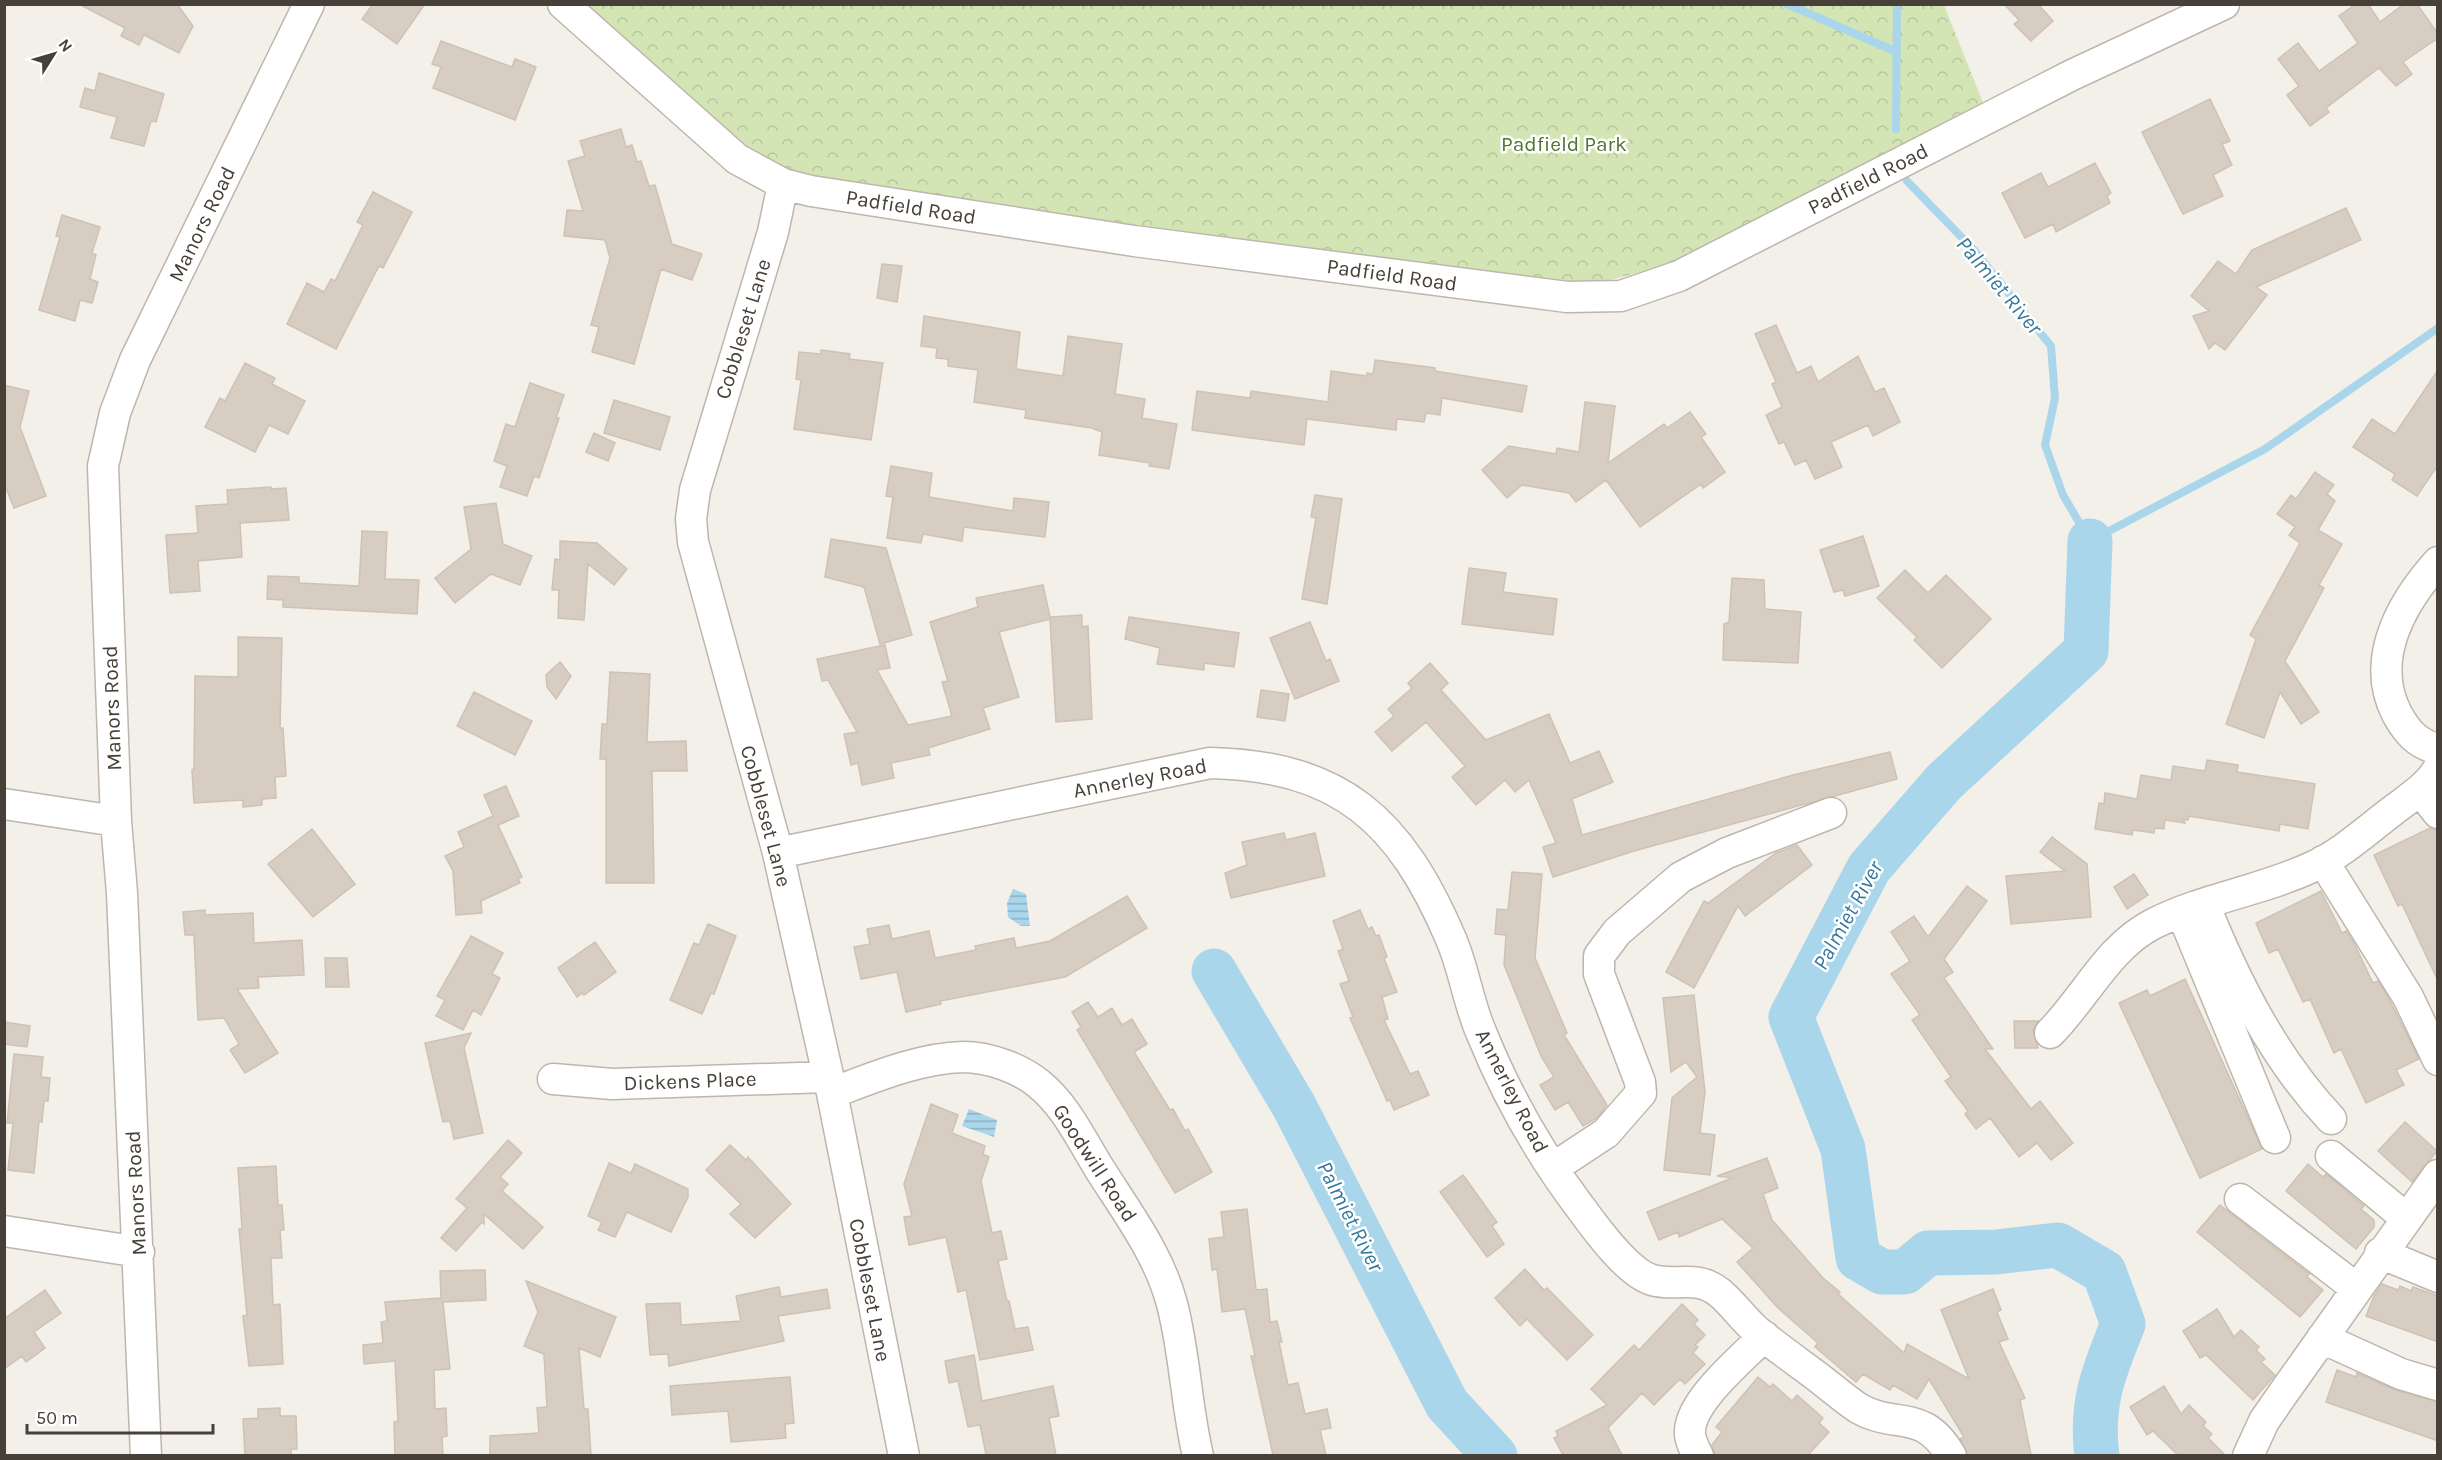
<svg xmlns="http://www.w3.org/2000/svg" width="2442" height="1460" font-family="Karla,sans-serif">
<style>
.park{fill:url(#park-crowns)}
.water{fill:url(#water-rules)}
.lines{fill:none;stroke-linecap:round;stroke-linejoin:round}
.stream{stroke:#aad6ec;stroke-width:8}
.river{stroke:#aad6ec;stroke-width:45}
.building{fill:#d7cdc2;stroke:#cfc2b3;stroke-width:1.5}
.minor-casing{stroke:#beb6ac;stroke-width:33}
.minor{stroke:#fff;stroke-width:30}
.labels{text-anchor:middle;stroke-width:5;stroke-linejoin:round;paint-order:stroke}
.park-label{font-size:21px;fill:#4f752f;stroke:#fff}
.street-label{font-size:21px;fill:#474038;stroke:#fff}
.water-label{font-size:22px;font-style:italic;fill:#34789c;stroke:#fff}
</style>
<defs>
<pattern id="park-crowns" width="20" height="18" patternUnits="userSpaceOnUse" patternTransform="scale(1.5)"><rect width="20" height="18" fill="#d3e5b5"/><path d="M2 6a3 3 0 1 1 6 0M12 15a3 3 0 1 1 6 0" fill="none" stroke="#b6c69c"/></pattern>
<pattern id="water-rules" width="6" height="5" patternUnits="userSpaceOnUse" patternTransform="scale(1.5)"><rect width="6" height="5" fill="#aad6ec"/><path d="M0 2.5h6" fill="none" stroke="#8cafc0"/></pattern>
</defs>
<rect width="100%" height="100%" fill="#f3efe9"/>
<path class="park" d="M575 5H1944L1984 105 1675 263 1598 283 1531 285 780 178Z"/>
<path class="water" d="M1013 889 1026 894 1030 926H1021L1008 917 1007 903Z
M969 1109 997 1120 994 1137 962 1126Z"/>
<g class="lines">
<path class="stream" d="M1787 4 1897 52
M1896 129 1897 4
M1907 181 1974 250 2051 346 2055 398 2045 445 2063 495 2090 541 2265 449 2438 328"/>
<path class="river" d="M2090 541 2086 651 1944 782 1869 868 1791 1017 1843 1149 1858 1258 1882 1272H1905L1928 1253 1996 1252 2058 1245 2104 1272 2123 1324C2104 1371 2090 1404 2097 1456
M1214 971 1294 1106 1447 1404 1495 1456"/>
</g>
<path class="building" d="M79 4H177L193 26 179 53 144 35 139 45 121 36 125 28Z
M373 4H425L397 44 362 19Z
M2004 4H2038L2053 21 2031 41 2014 24 2019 20Z
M2356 4H2368L2380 22 2404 4H2417L2438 34V38L2403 62 2412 74 2396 86 2379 68 2326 108 2329 112 2310 126 2287 95 2299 86 2278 59 2298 43 2319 71 2358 43 2339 16Z
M441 41 512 67 515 59 536 67 515 120 433 88 441 67 432 64Z
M99 73 164 94 156 122 151 121 144 146 111 138 117 117 80 107 85 88 95 91Z
M2210 99 2230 141 2222 144 2232 165 2213 175 2223 196 2183 214 2142 132Z
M621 129 626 147 632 145 637 162 641 161 649 186 655 185 672 244 702 254 692 280 661 269 634 364 592 352 599 327 591 325 610 258 605 240 564 236 567 210 583 211 568 161 585 156 580 141Z
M2095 163 2111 193 2107 196 2110 203 2056 232 2053 224 2025 238 2002 193 2041 173 2048 187Z
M373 192 412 212 383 268 379 266 336 349 287 324 307 283 324 292 331 279 335 281 363 225 357 222Z
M2346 208 2361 240 2256 287 2267 295 2225 350 2215 343 2209 349 2193 316 2209 311 2191 296 2218 261 2236 274 2252 250Z
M62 215 100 227 92 253 96 255 90 279 98 282 92 303 80 300 75 321 39 310 60 237 56 236Z
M882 264 902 266 897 302 877 298Z
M924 316 1020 332 1016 369 1063 376 1068 336 1122 344 1115 394 1145 399 1142 418 1177 424 1169 469 1149 466 1150 463 1099 455 1102 432 1092 428 1025 418 1026 410 974 402 978 370 948 366V359L936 358 937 348 921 346Z
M1776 325 1797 373 1811 366 1818 382 1858 356 1875 392 1884 388 1900 422 1873 436 1868 425 1831 442 1842 467 1815 479 1806 460 1795 465 1784 442 1779 444 1766 415 1782 407 1772 384 1776 382 1755 334Z
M821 350 850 354 849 359 883 363 871 440 794 429 801 380 796 379 799 352 821 354Z
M1375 360 1435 368V371L1527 386 1522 412 1442 398 1440 415 1426 413 1424 422 1397 419 1396 430 1307 419 1304 445 1192 430 1197 391 1250 398 1251 391 1328 402 1331 371 1367 376V373L1373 374Z
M245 363 275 378 272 384 305 401 288 434 269 425 255 452 205 427 220 398 225 401Z
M2438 370V465L2417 496 2392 480 2395 474 2353 447 2372 419 2395 434Z
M530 383 564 395 556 418H559L539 478 534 476 527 496 500 487 507 466 494 461 506 424 515 427Z
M4 385 29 391 20 427 46 496 14 508 4 483Z
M614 400 670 417 660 450 604 433Z
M1585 402 1615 406 1608 463 1664 424 1667 428 1690 412 1706 434 1701 437 1725 472 1703 488 1701 484 1640 527 1606 480 1576 502 1569 493 1522 485 1507 498 1482 470 1509 446 1556 454 1557 448 1579 452Z
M594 433 615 443 608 461 586 452Z
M891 466 932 473 929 497 1013 511 1014 498 1049 502 1045 537 964 527 962 541 923 534 921 543 887 538 893 497 886 496Z
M2315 472 2334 485 2327 494 2335 501 2318 530 2342 544 2319 585 2324 588 2285 661 2319 712 2301 724 2280 692 2264 738 2226 724 2256 639 2250 635 2300 543 2289 535 2295 527 2277 514 2291 495 2296 499Z
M271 487V489L286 488 289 520 240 523 242 557 198 561 200 591 170 593 166 535 198 533 196 506 228 504 227 490Z
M1315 495 1342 499 1327 604 1302 599 1316 518 1311 517Z
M496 503 503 544 532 556 520 585 491 574 455 603 435 578 471 549 464 507Z
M362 531 387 532 385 579 419 580 417 614 283 607V600L267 599 268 576 299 577V583L359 586Z
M1863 536 1879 586 1845 596 1843 590 1834 592 1820 550Z
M831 539 886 548 912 635 880 644 864 587 825 577Z
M560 541 597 543 627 569 614 585 588 564 584 620 558 618 559 590H552L555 559 560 560Z
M1469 568 1506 573 1503 592 1557 599 1553 635 1462 624Z
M1905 570 1928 593 1946 575 1991 619 1942 668 1914 640 1917 637 1877 598Z
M1732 578 1764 580 1765 609 1801 612 1798 663 1723 660 1724 624 1729 622Z
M1043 585 1050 617 1082 615V627L1088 626 1092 719 1056 722 1050 619 999 632 1019 697 983 708 990 729 928 748 930 755 891 763 894 778 862 785 858 763 851 765 844 734 857 732 828 680 822 681 817 659 885 645 890 668 877 670 908 725 952 716 942 682 948 681 930 622 978 607 976 598Z
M1129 617 1239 633 1234 667 1204 663V670L1157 664 1160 648 1125 639Z
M1310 622 1326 661 1330 659 1339 681 1295 699 1270 638Z
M238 637 282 638 280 728H283L286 776 275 777 276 798 262 799V805L243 807V800L194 803 192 770 194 769 195 676 238 677Z
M560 662 571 676 556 699 547 687 546 675Z
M1430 663 1448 683 1441 690 1486 740 1549 714 1570 763 1599 751 1613 782 1572 799 1582 835 1793 775 1890 752 1897 779 1634 851 1553 877 1543 847 1556 843 1529 780 1515 792 1505 780 1476 805 1452 777 1465 766 1426 722 1392 751 1375 732 1394 716 1388 709 1412 688 1408 683Z
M610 672 650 674 647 742 686 741 687 771H652L654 883H606V759H600L602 724H607Z
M1261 690 1289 694 1285 721 1257 717Z
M474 692 532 721 515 755 457 726Z
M2207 760 2238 765 2237 772 2315 784 2308 829 2280 824 2279 831 2189 816 2188 820 2183 819 2185 823 2165 820 2164 829 2155 828 2154 833 2133 830 2132 835 2095 829 2099 803 2104 804 2105 793 2137 799 2141 775 2171 780 2173 766 2205 771Z
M506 786 519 816 498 825 522 877 518 879 520 883 481 901 482 913 456 915 453 871 445 856 464 847 458 832 493 816 484 795Z
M2430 828 2438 830V981L2402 904 2398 906 2374 855Z
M312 829 355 884 313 917 268 864Z
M1284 833 1286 840 1315 833 1325 876 1231 898 1225 873 1247 865 1242 842Z
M2052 837 2087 864 2091 917 2011 924 2006 876 2065 871 2040 852Z
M1797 845 1812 865 1745 916 1738 906 1694 988 1666 972 1704 901 1708 903 1776 853Z
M1512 872 1542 874 1535 958 1567 1033 1564 1035 1607 1105 1597 1118 1583 1126 1568 1102 1555 1110 1540 1085 1554 1077 1541 1056 1504 965 1506 935 1495 934 1497 909 1508 910Z
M2134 874 2148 895 2127 909 2114 887Z
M1967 886 1987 901 1944 959 1953 972 1944 978 1993 1049H1985L2031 1109 2040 1101 2073 1143 2051 1160 2037 1143 2019 1157 1990 1118 1976 1129 1965 1114 1968 1111 1945 1081 1951 1077 1912 1020 1920 1015 1891 974 1910 961 1891 932 1914 916 1928 937Z
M2321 891 2342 933 2346 931 2354 943 2373 983 2378 981 2387 995 2419 1059 2396 1070 2404 1085 2366 1103 2341 1049 2334 1053 2310 999 2303 1002 2278 949 2269 953 2256 923Z
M1127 896 1147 928 1065 977 940 1001 941 1004 906 1012 897 972 861 979 854 947 870 944 867 929 889 925 892 939 929 931 935 958 976 950 975 946 1014 938 1016 948 1050 941Z
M205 910V915L253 913 254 943 302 940 304 975 258 977 259 988 237 989 278 1053 245 1073 230 1050 239 1044 224 1018 198 1020 194 935H185L183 912Z
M1360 910 1368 929 1372 927 1376 936 1379 935 1387 957 1384 958 1397 992 1382 997 1388 1019 1384 1020 1410 1074 1418 1071 1429 1095 1394 1110 1390 1100 1387 1101 1350 1018 1353 1017 1340 984 1349 981 1338 951 1343 949 1333 921Z
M708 924 736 936 714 994 711 993 702 1014 670 1000 694 943 699 945Z
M471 936 503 953 492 974 500 978 481 1015 473 1010 463 1030 436 1016 445 1000 437 996Z
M595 942 616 972 584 995 582 993 577 997 558 968Z
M325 958H347L349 987H326Z
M2185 979 2262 1149 2200 1178 2119 1003 2147 990 2150 996Z
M1694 995 1705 1092 1700 1133 1715 1135 1710 1175 1664 1170 1672 1098 1697 1077 1686 1062 1671 1072 1663 998Z
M1088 1002 1098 1017 1112 1008 1122 1025 1132 1019 1147 1044 1134 1052 1170 1110 1173 1109 1185 1131 1188 1129 1212 1172 1175 1193 1077 1030 1081 1027 1072 1012Z
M2014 1021H2038L2033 1030 2038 1048H2015Z
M4 1022 30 1026 27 1047 4 1044Z
M471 1033 464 1048 483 1133 454 1139 450 1121 443 1122 425 1043Z
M14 1054 43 1057 41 1077 50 1078 48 1101H44L42 1122 39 1121 34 1173 8 1170 13 1123H7Z
M931 1104 958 1115 952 1133 985 1146 983 1154 989 1157 981 1181 992 1233 1001 1231 1007 1259 998 1261 1007 1301H1009L1015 1329 1028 1327 1033 1350 980 1360 966 1290 958 1292 946 1237 909 1245 904 1217 912 1216 904 1184Z
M2405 1122 2437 1151 2412 1182 2378 1151Z
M508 1140 522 1153 500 1177 508 1184 502 1191 543 1227 523 1249 484 1214V1224L482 1222 456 1251 441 1238 467 1208 456 1199Z
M730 1145 746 1160 748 1157 791 1204 755 1238 730 1214 741 1204 706 1170Z
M1767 1158 1778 1188 1763 1194 1772 1220 1823 1278 1840 1292 1838 1294 1904 1353 1907 1344 1969 1379 1941 1310 1993 1289 2001 1310 1997 1312 2008 1339 1999 1342 2025 1398 2020 1400 2031 1455H1968L1960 1439 1964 1437 1929 1379 1917 1399 1893 1385 1890 1390 1863 1374 1856 1382 1815 1347 1818 1343 1778 1308 1737 1262 1753 1248 1722 1219 1679 1237 1678 1232 1659 1240 1647 1212 1732 1178 1717 1176Z
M609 1163 631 1173 635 1164 688 1189V1197L671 1232 627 1212 615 1237 598 1230 602 1222 588 1216Z
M2308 1164 2323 1177 2326 1174 2364 1206 2361 1209 2374 1220V1227L2356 1249 2286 1191Z
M276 1166 278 1205H282L284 1230H280L282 1258H271L273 1305 280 1304 283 1364 249 1366 243 1316 247 1315 239 1229H242L238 1168Z
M1463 1175 1497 1222 1492 1226 1504 1244 1487 1257 1440 1192Z
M2220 1205 2309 1274 2307 1277 2323 1290 2300 1317 2197 1232Z
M1247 1209 1256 1290 1267 1289 1270 1322 1277 1321 1282 1342H1279L1288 1385 1298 1383 1305 1414 1327 1409 1331 1428 1320 1430 1326 1455H1273L1251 1356H1255L1245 1309 1222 1312 1217 1269 1212 1270 1209 1239 1224 1237 1221 1212Z
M1525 1269 1544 1290 1547 1288 1593 1335 1567 1360 1527 1319 1520 1326 1495 1298Z
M485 1270 486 1300 443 1302 450 1369 434 1370 435 1409 446 1408 447 1436 442 1437 443 1455H395L394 1422 398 1421 395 1361 364 1364 363 1345 383 1343 381 1322 387 1321 385 1302 441 1298 440 1271Z
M526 1281 616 1317 600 1357 579 1348 584 1409H588L591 1455H490V1436L539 1433 537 1408 547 1407 544 1354 524 1346 538 1312Z
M2382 1284 2398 1290 2400 1286 2411 1291 2413 1287 2438 1296V1342L2366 1316 2374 1296Z
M779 1287 781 1297 827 1289 830 1308 778 1316 784 1341 669 1366 668 1354 650 1355 646 1304 680 1303 681 1325 741 1321 736 1296Z
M45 1290 61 1313 34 1332 45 1348 26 1362 22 1356 4 1369V1319Z
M1682 1304 1698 1320 1694 1324 1705 1335 1695 1345 1698 1347 1693 1353 1705 1364 1685 1384 1680 1379 1654 1405 1642 1393 1608 1428 1622 1455H1563L1554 1438 1558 1436 1556 1431 1607 1405 1591 1389 1634 1345 1639 1350Z
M2217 1309 2234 1337 2241 1330 2259 1347 2256 1350 2265 1359 2261 1362 2275 1375 2253 1400 2206 1355 2200 1358 2183 1331Z
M974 1355 982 1401 1053 1386 1059 1416 1049 1418 1056 1455H986L980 1425 968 1427 958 1381 949 1383 945 1361Z
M2337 1370 2356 1377 2357 1373 2396 1390 2438 1402V1441L2326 1402Z
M790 1377 794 1423 785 1424 786 1438 731 1442 728 1411 672 1415 670 1386Z
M1758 1377 1770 1387 1773 1384 1792 1401 1797 1395 1823 1418 1819 1423 1829 1432 1808 1455H1715L1712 1445 1722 1432 1716 1427Z
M2164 1386 2181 1414 2189 1405 2206 1422 2203 1426 2212 1434 2208 1438 2225 1455H2178L2153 1431 2147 1435 2130 1407Z
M280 1408V1416H296L297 1449H291V1455H245L243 1419 258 1418V1409Z"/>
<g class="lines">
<g class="minor-casing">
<path id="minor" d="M563 4 737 159 783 184 811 191 1134 241 1567 297 1621 296 1679 276 2072 75 2224 4
M783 184 773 232 695 490 691 519 693 542 778 853 832 1093 904 1456
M2438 562C2401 603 2369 660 2397 714 2407 732 2417 744 2438 749
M2420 790 2438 813
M4 804 116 821
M778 853 1210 763C1341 766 1400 820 1451 939 1464 969 1468 1002 1481 1032 1506 1094 1540 1154 1580 1207 1596 1229 1627 1272 1652 1280 1677 1287 1697 1274 1720 1293 1734 1305 1744 1320 1758 1332 1778 1348 1799 1363 1819 1378 1832 1388 1845 1399 1858 1408 1896 1430 1923 1407 1951 1456
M2323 861 2408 997 2438 1060
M2204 904C2235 981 2273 1057 2331 1119
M2182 913 2275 1138
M2050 1033C2085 998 2108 947 2153 924 2204 898 2261 891 2312 867 2341 854 2366 831 2391 812 2406 800 2428 787 2438 769
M553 1079 612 1084 828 1077
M832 1093C872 1078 919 1058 963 1057 989 1057 1019 1068 1039 1084 1066 1106 1081 1139 1099 1168 1126 1211 1159 1254 1172 1304 1185 1353 1186 1405 1198 1456
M2331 1156 2406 1218
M1553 1168 1606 1133 1641 1093 1640 1082 1599 974V956L1617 932 1681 877 1727 853 1831 813
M2240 1199 2356 1288
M4 1231 139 1252
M2380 1253 2438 1277
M2322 1338 2401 1374 2438 1385
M146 1456 122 893 116 821 103 466 115 413 135 360 309 4
M1698 1456C1694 1448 1689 1438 1690 1430 1692 1399 1743 1358 1764 1336
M2248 1456 2264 1421 2282 1395 2438 1175"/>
</g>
<use href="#minor" class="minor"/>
</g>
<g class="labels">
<g class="park-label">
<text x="1564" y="151">Padfield Park</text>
</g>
<g class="street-label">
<text transform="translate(1868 179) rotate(-27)" y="7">Padfield Road</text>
<text transform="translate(911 207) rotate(9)" y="7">Padfield Road</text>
<text transform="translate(202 224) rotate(-64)" y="7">Manors Road</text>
<text transform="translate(1392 275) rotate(8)" y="7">Padfield Road</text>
<text transform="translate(743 329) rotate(-73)" y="7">Cobbleset Lane</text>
<text transform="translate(112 708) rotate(-92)" y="7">Manors Road</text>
<text transform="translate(1140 778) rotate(-11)" y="7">Annerley Road</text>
<text transform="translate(766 816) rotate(75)" y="7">Cobbleset Lane</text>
<text transform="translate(690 1081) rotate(-2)" y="7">Dickens Place</text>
<text transform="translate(1512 1091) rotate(63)" y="7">Annerley Road</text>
<text transform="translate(1095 1163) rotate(57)" y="7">Goodwill Road</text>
<text transform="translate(136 1193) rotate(-93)" y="7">Manors Road</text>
<text transform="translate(870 1290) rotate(79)" y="7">Cobbleset Lane</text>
</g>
<g class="water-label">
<text transform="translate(2000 285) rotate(50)" y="8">Palmiet River</text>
<text transform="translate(1847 915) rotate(-61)" y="8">Palmiet River</text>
<text transform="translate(1351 1216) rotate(63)" y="8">Palmiet River</text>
</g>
</g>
<rect width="2442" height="1460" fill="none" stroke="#474038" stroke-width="12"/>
<g transform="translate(54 54) rotate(53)" stroke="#ffffff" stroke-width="4.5" paint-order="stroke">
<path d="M0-4.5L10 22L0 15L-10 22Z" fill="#474038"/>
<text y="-9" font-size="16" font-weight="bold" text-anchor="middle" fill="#474038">N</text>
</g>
<path d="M27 1424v9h186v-9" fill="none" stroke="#474038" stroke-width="3"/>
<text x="36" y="1424" font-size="18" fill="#474038" stroke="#ffffff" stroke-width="4.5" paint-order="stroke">50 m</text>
</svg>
